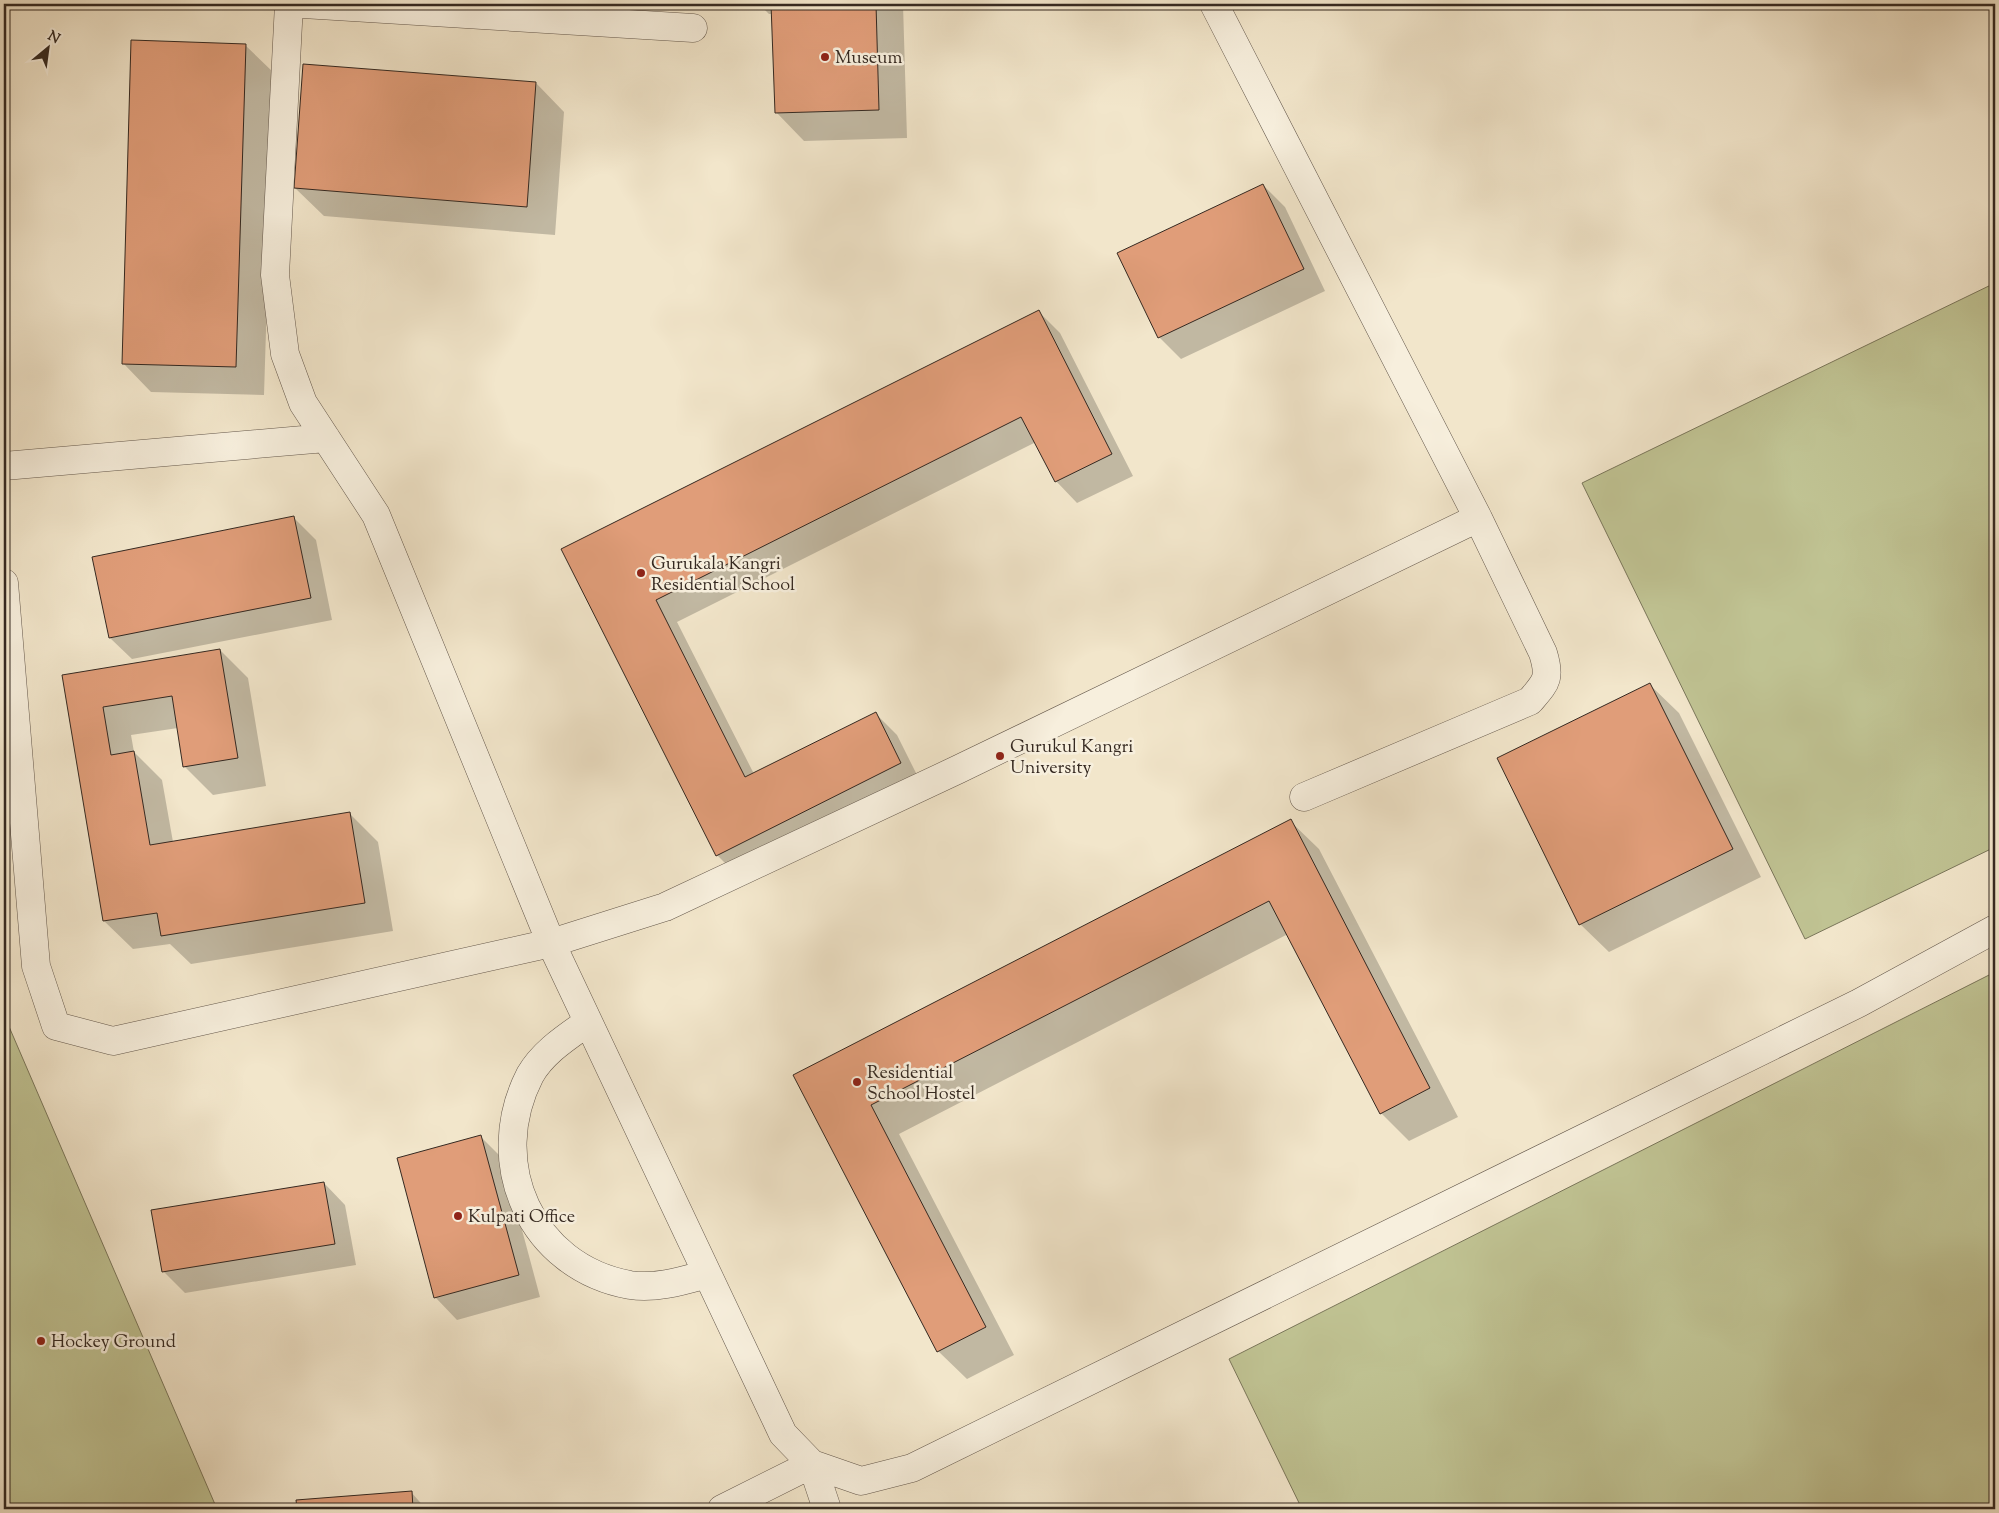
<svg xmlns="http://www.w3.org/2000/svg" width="1999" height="1513" font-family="'Sorts Mill Goudy',serif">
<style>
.green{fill:#c0c393;stroke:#7a765a}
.shadow{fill:#0003}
.building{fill:#e09d79;stroke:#352921}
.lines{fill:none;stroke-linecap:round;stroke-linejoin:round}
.minor-casing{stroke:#64584c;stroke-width:29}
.minor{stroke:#f7efdd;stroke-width:28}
.poi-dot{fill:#8f2418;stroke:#f7efdd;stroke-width:2}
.labels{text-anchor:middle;stroke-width:5;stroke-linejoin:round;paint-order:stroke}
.poi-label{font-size:18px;fill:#352921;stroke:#f7efdd;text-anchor:start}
</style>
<rect width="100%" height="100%" fill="#f2e6cb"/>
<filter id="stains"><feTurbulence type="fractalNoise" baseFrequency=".004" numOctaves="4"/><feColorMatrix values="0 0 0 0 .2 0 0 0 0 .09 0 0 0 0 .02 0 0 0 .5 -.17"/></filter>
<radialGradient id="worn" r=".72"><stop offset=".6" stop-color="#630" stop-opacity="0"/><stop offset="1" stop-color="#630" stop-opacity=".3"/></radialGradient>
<path class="green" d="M1995 283V847L1805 939 1582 483Z
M1995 972V1509H1302L1229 1359Z
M4 1015 217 1509H4Z"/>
<path class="shadow" d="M759 4H903L907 138 804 141 776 112 773 14H769Z
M245 45 274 73 264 395 151 392 123 363Z
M536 83 564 112 555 235 324 216 295 188Z
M1263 185 1285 207 1325 291 1181 359 1159 337Z
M1038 311 1060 333 1133 476 1077 503 1056 481 1036 442 677 622 754 774 875 713 897 735 922 785 739 877 717 855 563 550Z
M294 518 316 540 332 620 132 659 110 638Z
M220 650 248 678 266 786 213 795 185 767 178 728 131 735 134 752 162 780 173 842 350 814 378 842 393 931 191 964 170 944 133 949 104 921 63 676Z
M1650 685 1679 713 1761 877 1609 952 1580 924Z
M1290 821 1319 849 1458 1117 1409 1141 1381 1113 1288 934 899 1134 1014 1355 967 1379 938 1351 795 1075Z
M481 1137 503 1159 540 1297 457 1320 436 1298 398 1158Z
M324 1183 345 1205 356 1265 185 1293 163 1271Z
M411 1492 426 1509H298V1501Z"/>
<path class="building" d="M771 4H876L879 110 775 113Z
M131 40 246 44 236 367 122 364Z
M303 64 536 82 527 207 294 188Z
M1263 184 1304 269 1158 338 1117 253Z
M1039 310 1112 454 1055 482 1021 417 656 600 745 777 876 712 901 763 716 856 561 549Z
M294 516 311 598 109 638 92 557Z
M220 649 238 758 183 767 172 696 103 707 111 755 134 751 150 845 350 812 365 903 161 936 157 913 103 921 62 675Z
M1650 683 1733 849 1579 925 1497 758Z
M1291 819 1430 1088 1380 1114 1269 901 871 1105 986 1327 937 1352 793 1075Z
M481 1135 519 1275 434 1298 397 1158Z
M324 1182 335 1244 162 1272 151 1210Z
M412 1491 413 1509H297L296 1500Z"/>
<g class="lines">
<g class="minor-casing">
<path id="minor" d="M289 4 275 275 285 354 303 403 376 515 551 943 783 1434 812 1464 861 1481 912 1468 1859 1003 1995 929
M303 4 693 28
M1214 4 1478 518 1543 653C1551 679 1546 682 1530 701L1304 797
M4 466 326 438
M4 583 36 966 56 1026 113 1041 551 943 665 907 959 769 1478 518
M588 1022C567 1037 543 1052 530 1075 485 1162 530 1267 630 1285 656 1289 682 1281 707 1274
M722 1509 812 1464 827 1509"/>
</g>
<use href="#minor" class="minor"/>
</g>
<g class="poi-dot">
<circle cx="825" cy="57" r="5"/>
<circle cx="641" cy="573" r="5"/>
<circle cx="1000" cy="756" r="5"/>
<circle cx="857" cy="1082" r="5"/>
<circle cx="458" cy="1216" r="5"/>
<circle cx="41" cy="1341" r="5"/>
</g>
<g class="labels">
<g class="poi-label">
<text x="835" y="63">Museum</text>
<text x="651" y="569">Gurukala Kangri<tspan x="651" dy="21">Residential School</tspan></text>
<text x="1010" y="752">Gurukul Kangri<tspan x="1010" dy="21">University</tspan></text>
<text x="867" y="1078">Residential<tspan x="867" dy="21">School Hostel</tspan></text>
<text x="468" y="1222">Kulpati Office</text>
<text x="51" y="1347">Hockey Ground</text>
</g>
</g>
<rect width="1999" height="1513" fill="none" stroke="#f2e6cb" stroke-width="20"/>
<rect x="5" y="5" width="1989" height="1503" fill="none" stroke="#352921" stroke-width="2.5"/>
<rect x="10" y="10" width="1979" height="1493" fill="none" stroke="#352921"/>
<g transform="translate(48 48) rotate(29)" stroke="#f7efdd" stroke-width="4" paint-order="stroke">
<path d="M0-4L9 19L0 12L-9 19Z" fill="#352921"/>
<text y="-8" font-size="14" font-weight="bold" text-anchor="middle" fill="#352921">N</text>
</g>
<rect width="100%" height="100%" filter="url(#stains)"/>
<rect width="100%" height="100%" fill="url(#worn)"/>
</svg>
